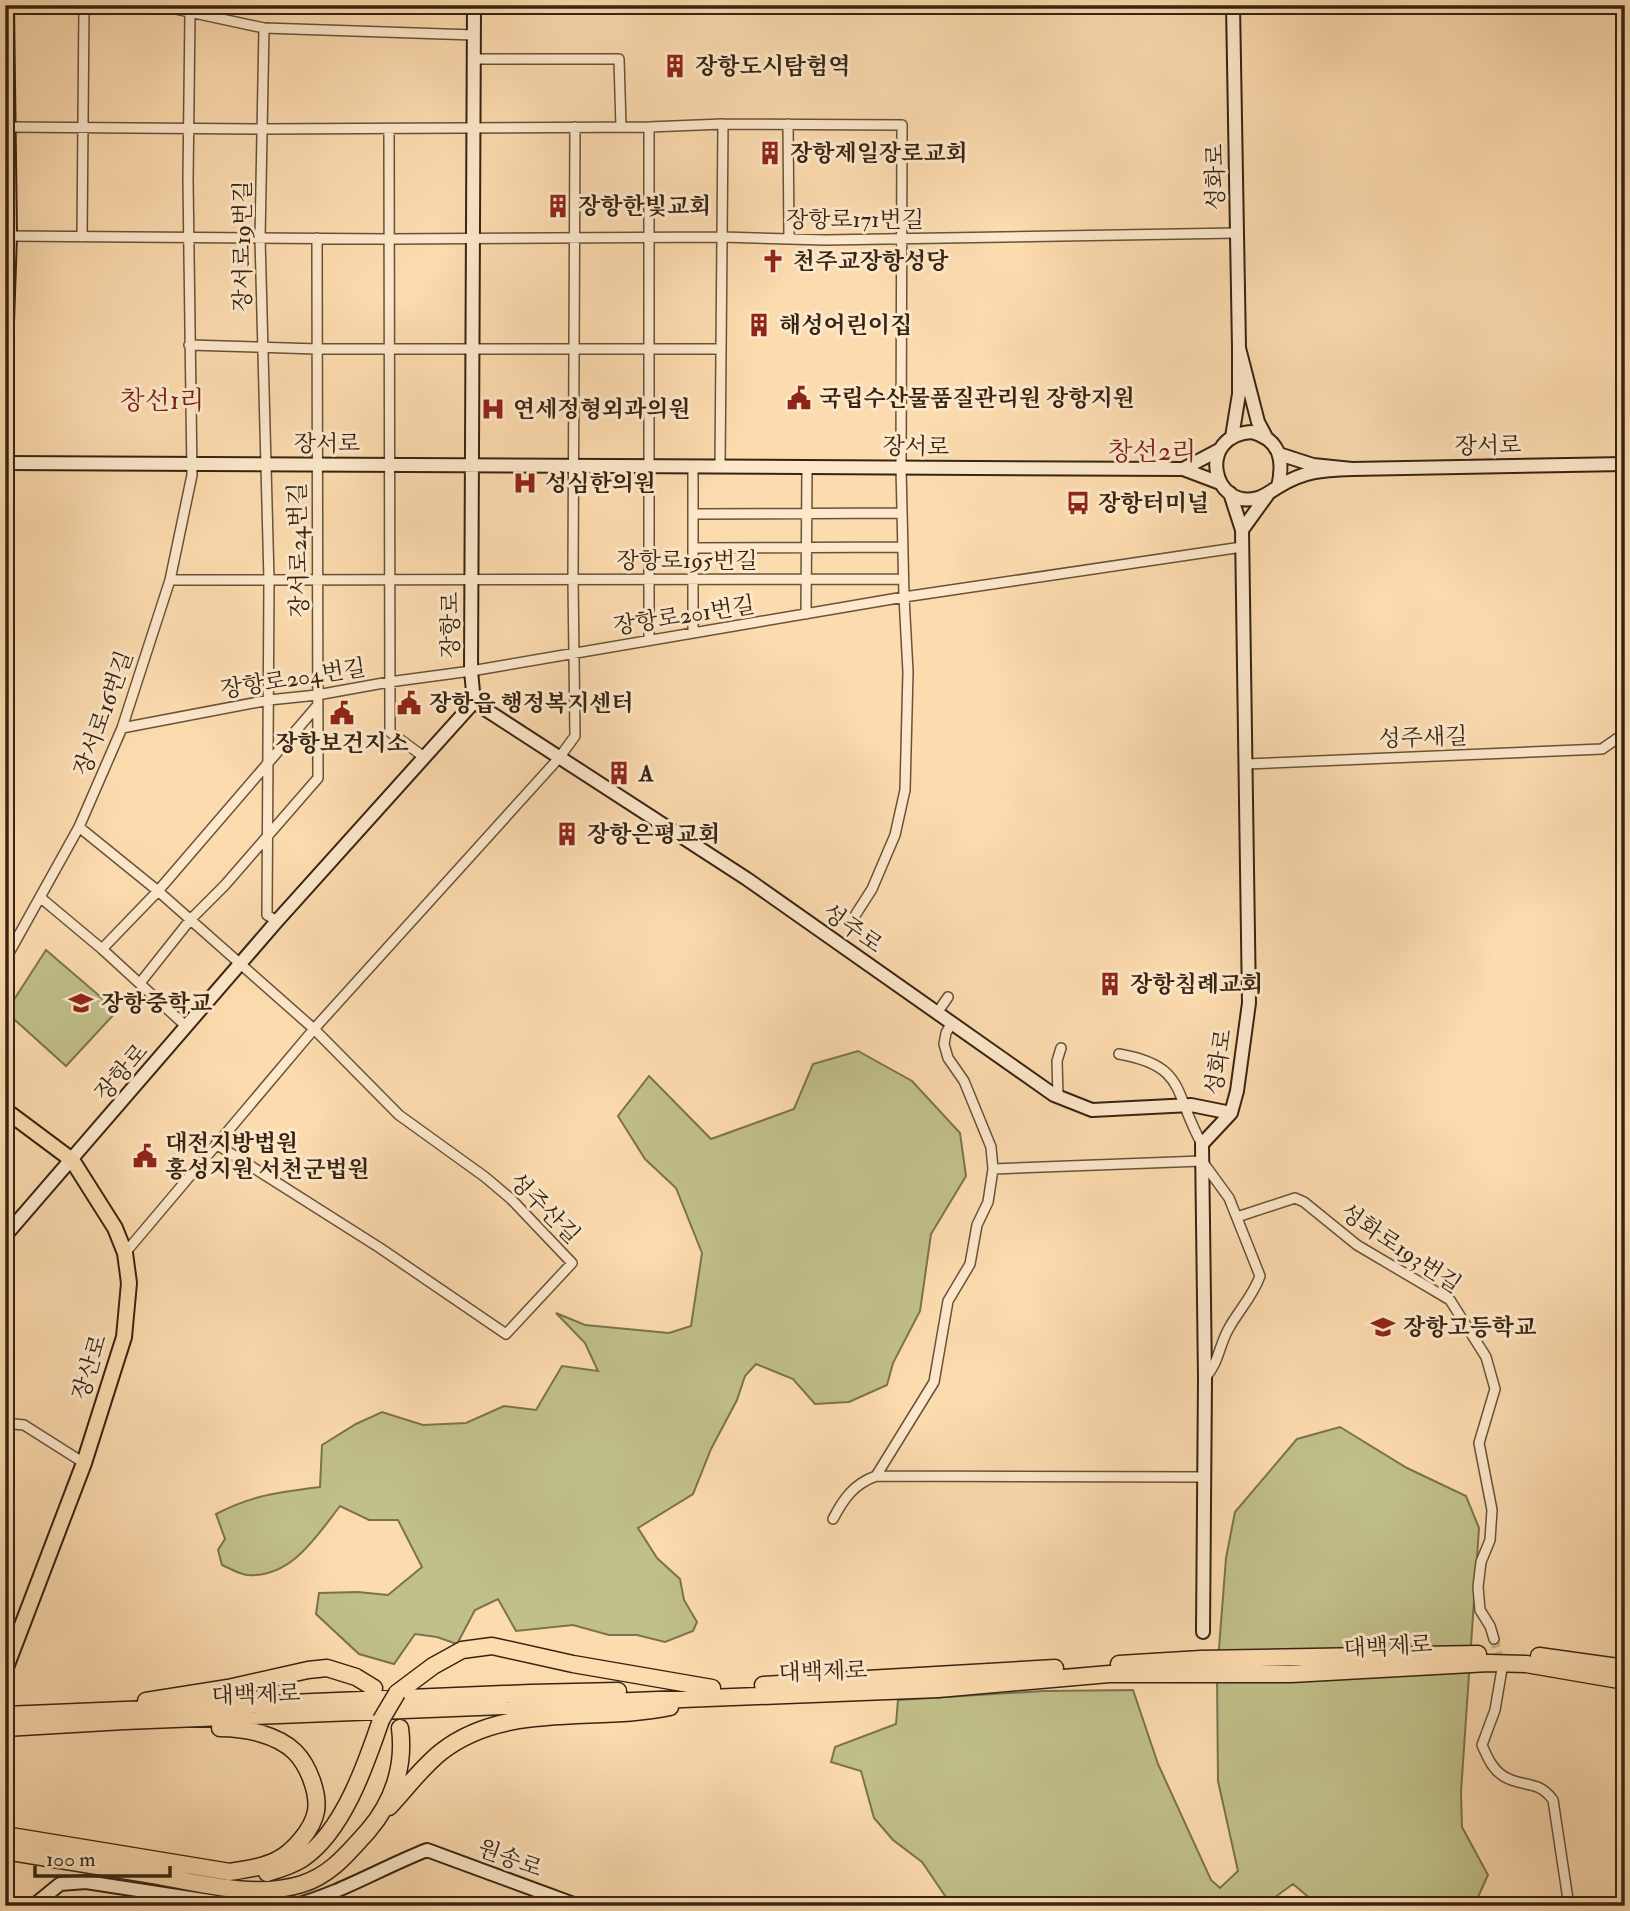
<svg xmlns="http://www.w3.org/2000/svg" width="1630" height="1911" font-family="'IM FELL Double Pica','Noto Serif KR',serif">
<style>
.green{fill:#c1c08a;stroke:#7c724e;stroke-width:2}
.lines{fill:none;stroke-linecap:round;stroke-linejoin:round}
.street-tunnel{stroke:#d4b690;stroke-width:9;stroke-dasharray:9 4.5;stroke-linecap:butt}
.street-casing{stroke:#685239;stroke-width:12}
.secondary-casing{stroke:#362412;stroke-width:16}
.primary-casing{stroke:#362412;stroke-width:18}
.highway-casing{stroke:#362412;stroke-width:19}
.street{stroke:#fde8cb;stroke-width:9}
.secondary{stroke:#fde8cb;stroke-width:12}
.primary{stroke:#fcdbaf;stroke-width:14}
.highway{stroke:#fcdbaf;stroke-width:16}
.highway-bridge-casing{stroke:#362412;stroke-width:19;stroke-linecap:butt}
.highway-bridge{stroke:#fcdbaf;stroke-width:16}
.labels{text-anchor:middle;stroke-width:6;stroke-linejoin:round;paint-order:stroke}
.poi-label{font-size:23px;font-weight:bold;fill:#362412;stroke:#fde8cb;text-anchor:start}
.street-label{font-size:23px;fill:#362412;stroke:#fde8cb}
.quarter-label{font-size:26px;fill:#7a1f14;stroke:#fde8cb}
</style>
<rect width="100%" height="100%" fill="#fcdbaf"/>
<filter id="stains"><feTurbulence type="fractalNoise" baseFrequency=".00286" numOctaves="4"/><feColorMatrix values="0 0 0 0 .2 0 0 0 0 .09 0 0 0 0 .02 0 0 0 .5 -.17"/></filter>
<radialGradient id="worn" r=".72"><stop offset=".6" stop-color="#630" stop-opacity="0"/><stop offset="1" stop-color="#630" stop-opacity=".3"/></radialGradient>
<path class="green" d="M46 950 117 1011 66 1066 6 1012Z
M858 1051 912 1081 960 1133 966 1176 931 1234 920 1311 893 1363 887 1385 849 1402 815 1404 793 1379 756 1364 745 1376 737 1400 711 1449 693 1494 638 1528 657 1558 680 1579 684 1600 697 1622 693 1631 665 1642 637 1635H609L573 1625 516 1631 498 1599 475 1610 457 1644 437 1637 415 1634 394 1664 359 1654 316 1614 319 1593 358 1592 388 1595 422 1567 398 1520H369L340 1506C316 1537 291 1578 247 1575 239 1574 229 1568 222 1565L218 1550 225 1539 216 1514C252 1495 280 1492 320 1487L322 1445 356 1424 382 1412 423 1425 466 1423 504 1406 536 1410 562 1366 598 1371 585 1343 556 1313 585 1325 669 1333 691 1326 702 1253 676 1188 645 1159 618 1116 649 1076 711 1139 794 1109 813 1064Z
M1340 1427 1407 1468 1466 1496 1479 1528 1461 1792 1462 1827 1488 1875 1474 1906H1319L1293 1884 1263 1906H952L922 1862 893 1840 874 1818 861 1771 831 1762 835 1747 896 1724 898 1700 1044 1691 1133 1690 1158 1764 1211 1880 1220 1888 1238 1871 1218 1781 1217 1674 1226 1558 1235 1512 1297 1439Z"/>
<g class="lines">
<path class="street-tunnel" d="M1494 1639 1501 1665"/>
<g class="street-casing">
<path id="street" d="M157 5 264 28 474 35
M264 28 260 238 269 580 267 915 277 921
M474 59H619L621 127
M788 124 789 239
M8 127 261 129 649 127 723 124 902 125 901 467 904 597 908 672 905 790 895 835 872 889 856 914
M649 127V640
M389 129 390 732 424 757
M9 236 389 239 722 237 826 240 1237 233
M82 237 84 5
M189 345 317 349H720
M693 466V633
M720 466 723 124
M693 514 902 513
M693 548 903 547
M170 580 903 579
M806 614 807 466
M122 728 269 700 317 695 389 682 471 671 904 597 1242 547
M1246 764 1602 749 1625 733
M79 827 158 891 314 1029 399 1115 485 1177 511 1199 572 1263 506 1334 380 1248 216 1144
M41 898 102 949 187 1027
M102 949 158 891 317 706
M5 960 79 827 122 728 170 580 192 475 188 180 190 13
M140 983 190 920 225 885 318 778 317 238
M937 1013 948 997
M1119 1054C1188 1066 1173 1094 1202 1144
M1058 1096 1057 1061 1061 1048
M993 1169 1202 1161 1229 1198 1260 1276C1253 1296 1239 1310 1229 1328 1219 1345 1219 1363 1205 1378
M1237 1217 1295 1198 1304 1202 1357 1245 1450 1300 1486 1357 1495 1389 1479 1443 1492 1510 1490 1540 1481 1562 1478 1587 1480 1610 1490 1626 1494 1639
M125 1253 314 1029 559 758 575 736 573 580 575 127
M5 1423 24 1425 84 1463
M876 1476 1204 1477
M833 1519C844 1498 854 1484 876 1476L934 1382 948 1301 970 1264 977 1225 988 1202 993 1169 991 1147 964 1081 948 1058 944 1044 946 1033 951 1024
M1502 1669 1495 1710 1482 1745C1488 1759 1494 1773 1509 1779 1527 1787 1539 1781 1553 1800L1569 1906"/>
</g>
<g class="secondary-casing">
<path id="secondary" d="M1233 5 1239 348
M1252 432C1281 440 1284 461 1278 487 1271 491 1265 496 1258 498 1212 511 1196 435 1252 432Z
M1232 437 1239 394V348L1258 422 1266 437
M1219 450 1183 469 1220 483
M5 463 1183 469
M1352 469 1625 464
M1278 487C1303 471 1322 470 1352 469L1313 465 1279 454
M1230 493 1242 530 1268 494
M474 702 747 879 1054 1095 1092 1110 1191 1105 1231 1113
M5 1236 277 921 474 702 471 671 474 5
M1203 1632 1205 1378 1202 1144 1231 1113 1237 1091 1249 1003 1242 530
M33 1906 60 1884 86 1882 242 1906
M292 1906C339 1894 381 1868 427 1850L579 1906"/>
</g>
<g class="primary-casing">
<path id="primary" d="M5 351 9 236 6 5
M5 1110 72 1160 115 1228 125 1253 129 1283 124 1337 84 1463 5 1670"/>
</g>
<g class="highway-casing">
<path id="highway" d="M1539 1656 1625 1668
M1119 1664 1201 1659 1478 1654
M763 1685 1055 1668
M397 1693 433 1666 462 1650 492 1646 573 1664 712 1688
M146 1701 228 1688 308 1670 327 1668 356 1677 374 1688
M5 1715 531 1693 618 1691
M5 1728 124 1721 938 1689 1109 1674H1291L1489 1663 1526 1664 1625 1681
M389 1807C406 1789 421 1768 441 1752 506 1701 595 1723 670 1707
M5 1835 230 1872C246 1869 262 1868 277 1860 293 1852 313 1829 316 1811 319 1793 308 1765 295 1752 277 1734 244 1728 220 1728
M5 1851C55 1859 104 1867 153 1875 200 1883 255 1899 302 1884 331 1875 348 1853 368 1831 393 1802 405 1766 400 1728
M267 1873C280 1869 291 1866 302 1859 343 1832 366 1764 381 1720"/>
</g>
<use href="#street" class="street"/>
<use href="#secondary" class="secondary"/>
<use href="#primary" class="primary"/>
<use href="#highway" class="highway"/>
<g class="highway-bridge-casing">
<path id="highway-bridge" d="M381 1720 397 1693"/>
</g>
<use href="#highway-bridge" class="highway-bridge"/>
</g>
<defs>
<g id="building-bare" transform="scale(1.89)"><path d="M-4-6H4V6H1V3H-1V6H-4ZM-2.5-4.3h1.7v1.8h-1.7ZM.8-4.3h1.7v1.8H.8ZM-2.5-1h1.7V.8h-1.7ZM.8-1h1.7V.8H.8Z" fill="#8f2418" stroke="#fde8cb" stroke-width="2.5" paint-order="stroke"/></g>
<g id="church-bare" transform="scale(1.89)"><path d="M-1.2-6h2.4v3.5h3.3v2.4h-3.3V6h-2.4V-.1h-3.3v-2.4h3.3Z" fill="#8f2418" stroke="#fde8cb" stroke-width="2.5" paint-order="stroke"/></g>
<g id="civic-bare" transform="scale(1.89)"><path d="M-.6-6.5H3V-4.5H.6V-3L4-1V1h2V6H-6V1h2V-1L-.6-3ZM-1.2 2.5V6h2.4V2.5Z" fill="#8f2418" stroke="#fde8cb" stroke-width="2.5" paint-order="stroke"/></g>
<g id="hospital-bare" transform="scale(1.89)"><path d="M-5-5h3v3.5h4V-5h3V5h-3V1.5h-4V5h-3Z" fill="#8f2418" stroke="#fde8cb" stroke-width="2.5" paint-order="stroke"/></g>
<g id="bus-bare" transform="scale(1.89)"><path d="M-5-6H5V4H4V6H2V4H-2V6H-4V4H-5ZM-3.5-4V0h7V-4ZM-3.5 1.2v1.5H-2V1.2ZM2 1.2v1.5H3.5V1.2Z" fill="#8f2418" stroke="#fde8cb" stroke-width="2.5" paint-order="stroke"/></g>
<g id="school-bare" transform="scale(1.89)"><path d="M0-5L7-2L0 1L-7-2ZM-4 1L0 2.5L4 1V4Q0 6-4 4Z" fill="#8f2418" stroke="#fde8cb" stroke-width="2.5" paint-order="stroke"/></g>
</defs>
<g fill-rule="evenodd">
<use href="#building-bare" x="675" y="66"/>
<use href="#building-bare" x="770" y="153"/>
<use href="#building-bare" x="558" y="206"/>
<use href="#church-bare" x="773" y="261"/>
<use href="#building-bare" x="759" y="325"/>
<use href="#civic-bare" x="799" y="398"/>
<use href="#hospital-bare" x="493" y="409"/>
<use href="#hospital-bare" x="525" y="483"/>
<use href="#bus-bare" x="1078" y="503"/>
<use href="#civic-bare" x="409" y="703"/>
<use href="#civic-bare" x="342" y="713"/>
<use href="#building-bare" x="619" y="773"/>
<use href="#building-bare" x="567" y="834"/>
<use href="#building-bare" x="1110" y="984"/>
<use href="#school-bare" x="81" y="1003"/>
<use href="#civic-bare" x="145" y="1156"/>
<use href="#school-bare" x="1383" y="1327"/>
</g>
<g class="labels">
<g class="poi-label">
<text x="695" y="74">장항도시탐험역</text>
<text x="790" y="161">장항제일장로교회</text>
<text x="578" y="214">장항한빛교회</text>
<text x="793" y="269">천주교장항성당</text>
<text x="779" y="333">해성어린이집</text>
<text x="819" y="406">국립수산물품질관리원 장항지원</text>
<text x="513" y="417">연세정형외과의원</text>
<text x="545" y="491">성심한의원</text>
<text x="1098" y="511">장항터미널</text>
<text x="429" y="711">장항읍 행정복지센터</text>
<text x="342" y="751" text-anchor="middle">장항보건지소</text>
<text x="639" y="781">A</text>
<text x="587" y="842">장항은평교회</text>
<text x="1130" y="992">장항침례교회</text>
<text x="101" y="1011">장항중학교</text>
<text x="165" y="1151">대전지방법원<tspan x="165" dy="26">홍성지원 서천군법원</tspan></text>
<text x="1403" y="1335">장항고등학교</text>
</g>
<g class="street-label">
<text transform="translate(1215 177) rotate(-91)" y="8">성화로</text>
<text x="855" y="227">장항로171번길</text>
<text transform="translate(242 246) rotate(-90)" y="8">장서로19번길</text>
<text x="327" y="451">장서로</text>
<text transform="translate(1488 445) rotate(-1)" y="8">장서로</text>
<text transform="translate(916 446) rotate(1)" y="8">장서로</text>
<text transform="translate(298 550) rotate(-91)" y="8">장서로24번길</text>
<text x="687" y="568">장항로195번길</text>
<text transform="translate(684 615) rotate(-9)" y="8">장항로201번길</text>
<text transform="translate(450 625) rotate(-90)" y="8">장항로</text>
<text transform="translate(293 678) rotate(-9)" y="8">장항로204번길</text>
<text transform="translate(103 713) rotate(-70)" y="8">장서로16번길</text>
<text transform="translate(1423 737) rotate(-2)" y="8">성주새길</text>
<text transform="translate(853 928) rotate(35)" y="8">성주로</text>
<text transform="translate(1218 1062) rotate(-81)" y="8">성화로</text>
<text transform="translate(121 1072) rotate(-49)" y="8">장항로</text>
<text transform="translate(545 1208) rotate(45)" y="8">성주산길</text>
<text transform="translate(1401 1248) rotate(34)" y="8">성화로193번길</text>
<text transform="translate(89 1367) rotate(-73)" y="8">장산로</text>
<text transform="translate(1388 1646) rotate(-3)" y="8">대백제로</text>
<text transform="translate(823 1671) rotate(-2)" y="8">대백제로</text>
<text transform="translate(256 1694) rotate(-2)" y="8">대백제로</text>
<text transform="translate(510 1858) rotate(20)" y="8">원송로</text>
</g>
<g class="quarter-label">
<text x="162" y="409">창선1리</text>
<text x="1152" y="460">창선2리</text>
</g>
</g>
<rect width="1630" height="1911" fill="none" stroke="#fcdbaf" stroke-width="28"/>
<rect x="7" y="7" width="1616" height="1897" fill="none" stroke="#362412" stroke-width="3.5"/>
<rect x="14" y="14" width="1602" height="1883" fill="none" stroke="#362412" stroke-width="2"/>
<path d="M35 1866v10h135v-10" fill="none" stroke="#362412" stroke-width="3.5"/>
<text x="46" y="1866" font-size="21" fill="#362412" stroke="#fde8cb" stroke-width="5" paint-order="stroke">100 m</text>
<rect width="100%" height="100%" filter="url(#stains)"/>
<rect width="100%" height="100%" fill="url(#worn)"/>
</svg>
